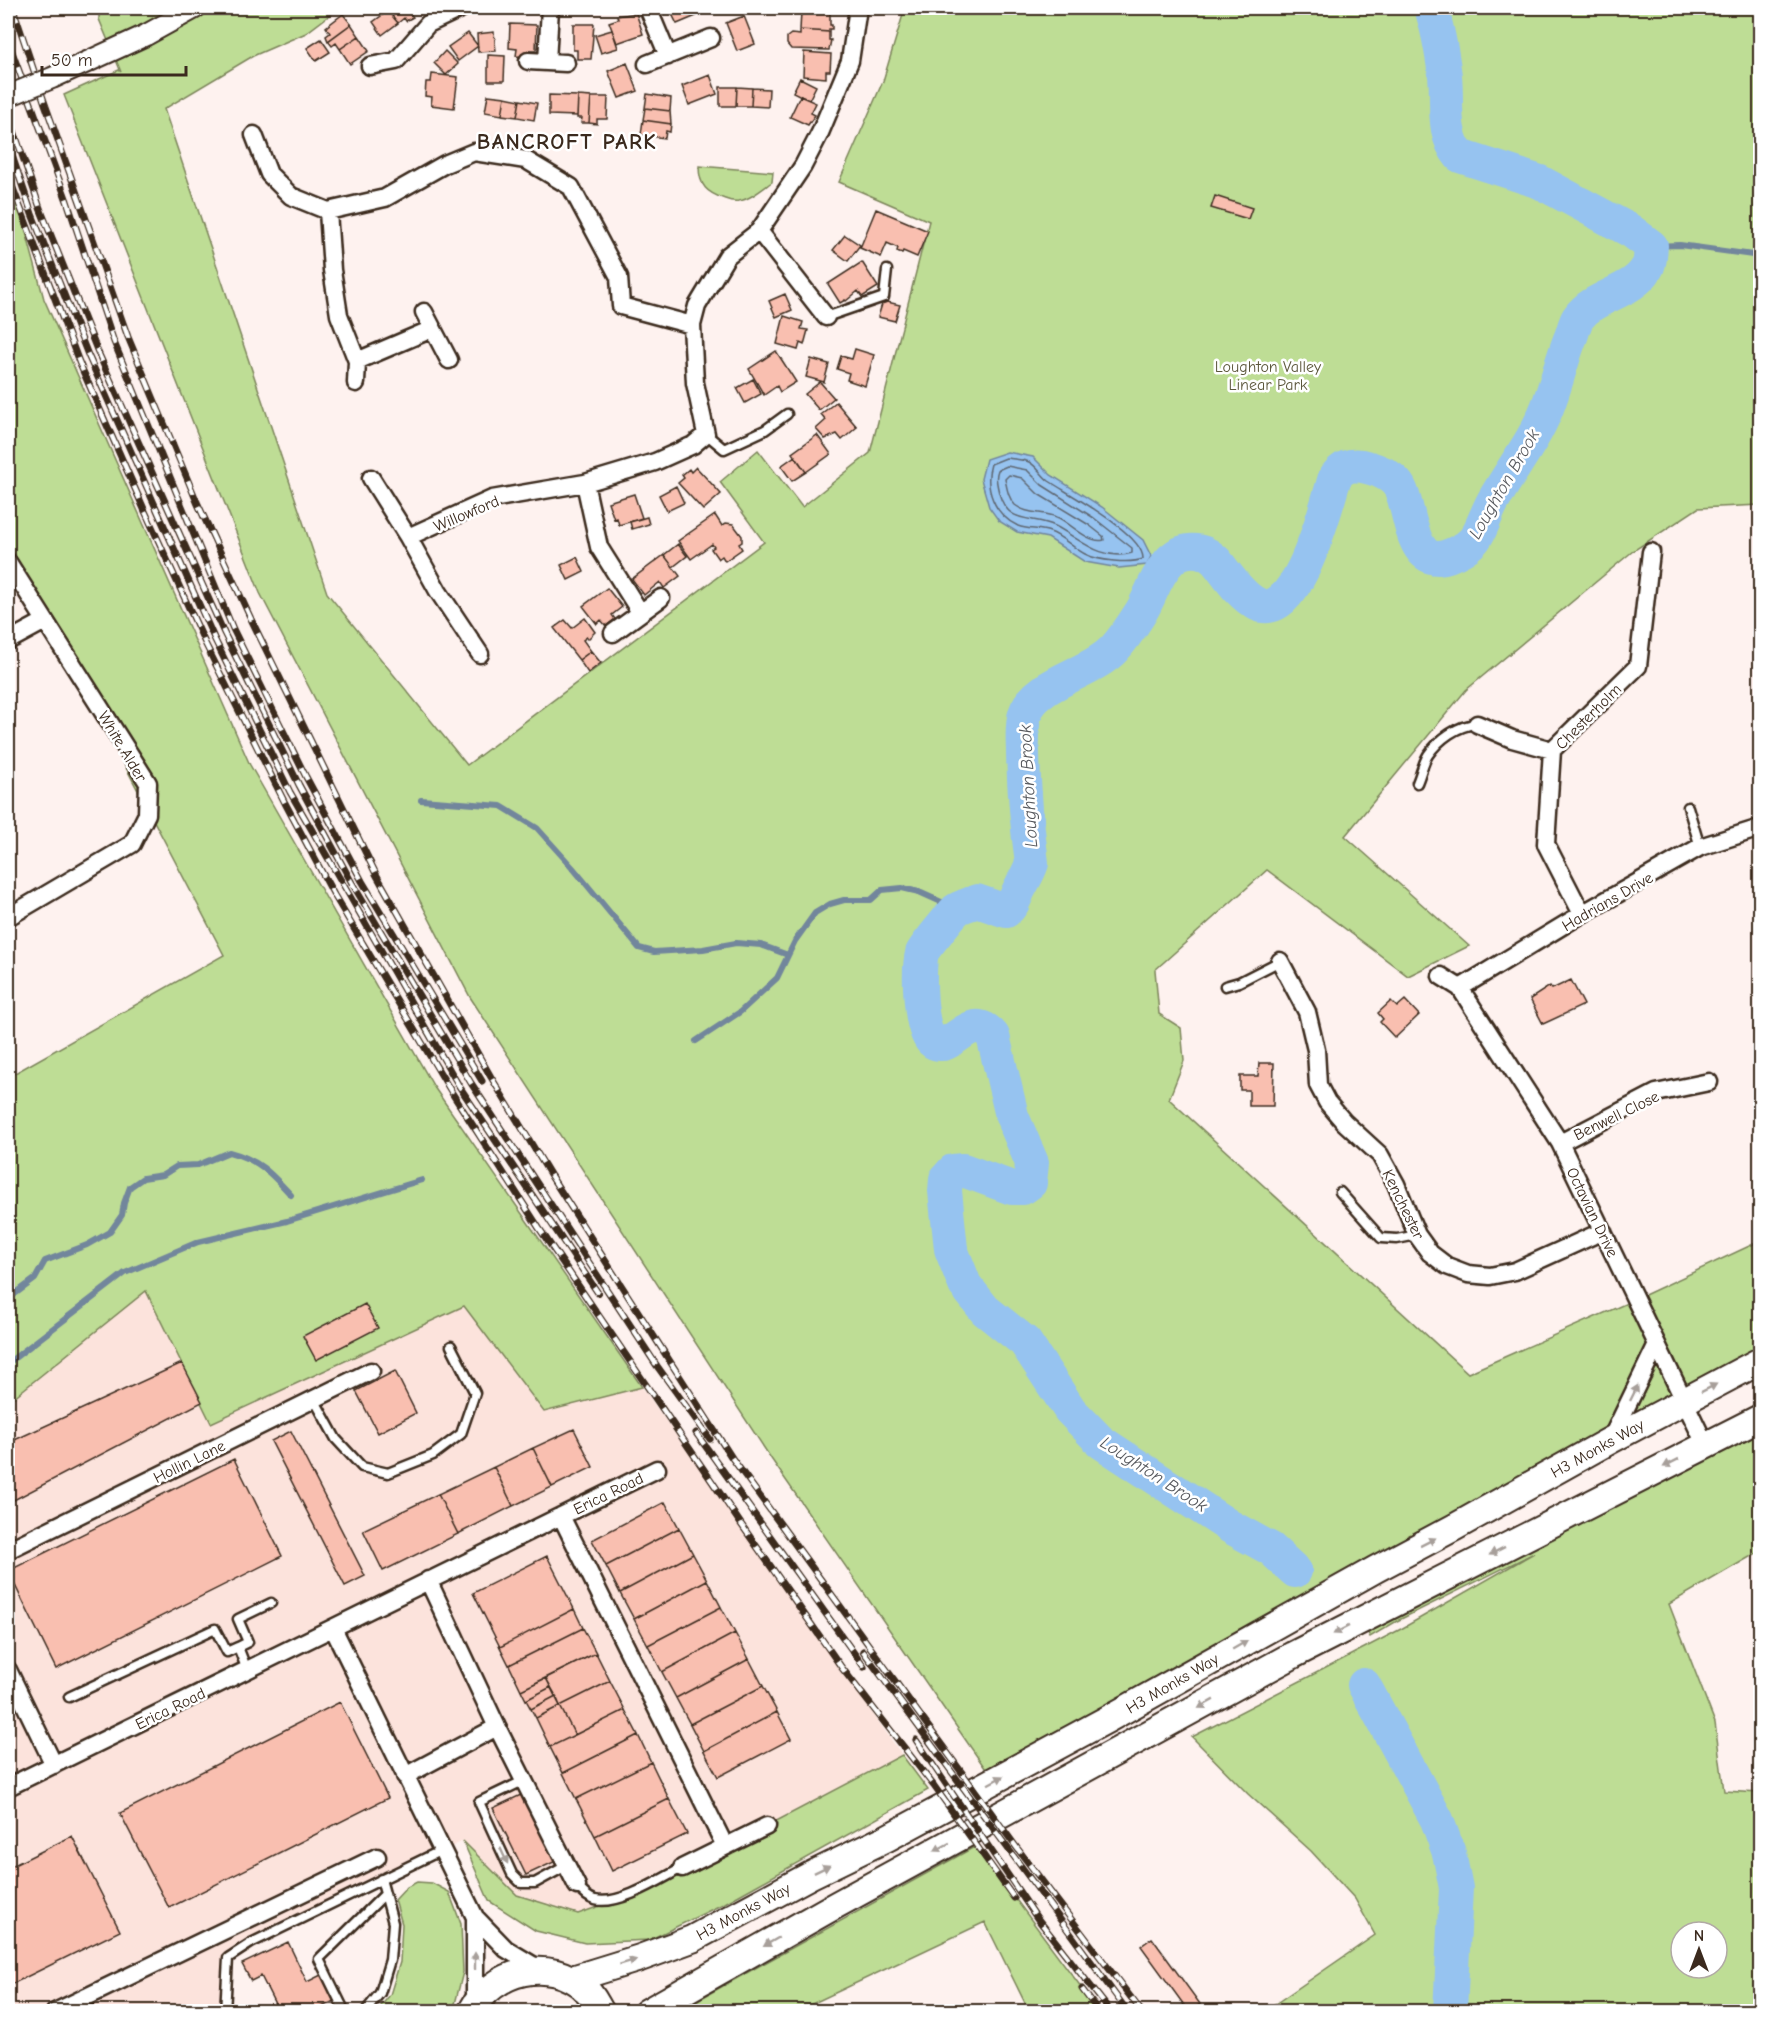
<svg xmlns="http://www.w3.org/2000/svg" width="1768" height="2019" font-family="'Comic Neue',sans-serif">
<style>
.built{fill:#fce3dc}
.green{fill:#bedd95;stroke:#7c845a;stroke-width:1.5;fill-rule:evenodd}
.water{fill:#96c3f0;stroke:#72869c;stroke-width:1.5}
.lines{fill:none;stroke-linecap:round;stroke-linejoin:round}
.shore{stroke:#5f6772;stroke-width:1.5}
.stream{stroke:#72869c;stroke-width:6}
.river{stroke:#96c3f0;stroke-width:34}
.building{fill:#f9bfb0;stroke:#3b2a1e;stroke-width:1.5}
.service-casing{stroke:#3b2a1e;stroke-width:13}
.minor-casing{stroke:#3b2a1e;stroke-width:21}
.tertiary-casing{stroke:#3b2a1e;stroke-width:24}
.primary-casing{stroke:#3b2a1e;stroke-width:30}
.service{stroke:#fff;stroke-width:8}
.minor{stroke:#fff;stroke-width:16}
.tertiary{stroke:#fff;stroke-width:20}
.primary{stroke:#fff;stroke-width:26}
.rail-casing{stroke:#3b2a1e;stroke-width:7}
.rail{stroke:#fff;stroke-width:4.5;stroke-dasharray:14;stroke-linecap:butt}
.tertiary-bridge-casing{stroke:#3b2a1e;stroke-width:24;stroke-linecap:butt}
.tertiary-bridge{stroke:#fff;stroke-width:20}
.oneway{fill:#a79f9a}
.labels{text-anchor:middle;stroke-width:5;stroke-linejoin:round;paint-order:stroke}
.park-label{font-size:16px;fill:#5c573c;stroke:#fff}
.street-label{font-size:16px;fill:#3b2a1e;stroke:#fff}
.water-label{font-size:18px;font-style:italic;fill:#56585d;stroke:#fff}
.district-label{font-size:22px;font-weight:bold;letter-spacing:1.5px;fill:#3b2a1e;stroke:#fff}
</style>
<rect width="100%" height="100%" fill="#fef2ef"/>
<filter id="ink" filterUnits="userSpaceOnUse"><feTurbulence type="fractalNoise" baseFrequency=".0167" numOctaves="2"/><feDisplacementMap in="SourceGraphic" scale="12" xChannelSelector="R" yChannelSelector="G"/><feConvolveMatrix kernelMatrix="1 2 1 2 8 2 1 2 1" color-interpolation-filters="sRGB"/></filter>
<g filter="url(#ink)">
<path class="built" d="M146 1291 211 1423 464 1306 544 1412 642 1387 902 1755 767 1826 622 1898 578 1914 517 1895 463 1841 228 1958 225 2011 8 2012V1402Z"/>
<path class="green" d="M99 8H339L306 33 253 56 164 109 327 593 467 765 764 542 720 482 758 450 802 507 870 453 929 221 839 182 883 81 905 8H1760V505L1698 508 1633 551 1466 690 1345 836 1469 946 1408 976 1267 870 1155 970 1159 1014 1181 1028 1184 1061 1169 1099 1468 1373 1634 1300 1760 1241V1361L994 1781 772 1460 470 997 260 593 64 95 119 70 121 72 99 19Z
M699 166 773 172 772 182C762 189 751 199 739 201 734 202 730 201 725 199 707 193 699 186 699 166Z
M8 175 22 217 44 299 250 765 434 1087 642 1387 544 1412 464 1306 211 1423 146 1291 8 1402V1077L224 955 8 542Z
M1760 1418V1551L1669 1604 1715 1723 1724 1791 1760 1793V2011H1265L1375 1935 1355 1899 1311 1851 1248 1794 1192 1737 1401 1629 1534 1553 1397 1621 1370 1637 1363 1623ZM1681 1932H1717V1968H1681Z
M902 1755 928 1790 725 1903 649 1940 585 1943 536 1931 489 1901 463 1841 517 1895 578 1914 622 1898 767 1826Z
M976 1846 1099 2011H1029L985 1922 797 2011H678Z
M417 1882 432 1883 449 1892 461 1924 463 1972 454 2008 452 2011H377L390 1995 400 1962 402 1924 395 1900 407 1887Z"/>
<path class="water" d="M1007 452 1033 457 1051 475 1102 507 1143 540 1151 556 1147 565 1119 568 1085 562 1048 538 1017 532 999 521 989 507 981 479 986 459Z"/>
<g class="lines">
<path class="shore" d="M1006 458C1013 459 1023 459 1029 462 1037 466 1042 476 1049 481 1070 495 1144 534 1143 559 1130 564 1098 561 1085 554 1073 548 1062 536 1050 532 1040 528 1028 530 1018 526 994 515 984 488 991 464Z
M1007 466 1027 470 1042 485 1094 518 1132 548V553C1101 562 1079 538 1055 526 1032 515 1008 526 999 493 997 484 995 478 998 470Z
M1009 475 1022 478 1038 494 1089 525 1103 536 1104 540C1089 544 1072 525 1059 518 1045 511 1027 515 1015 505 1008 498 1007 488 1005 479Z"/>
<path class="stream" d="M1651 246 1680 245 1760 256
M421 800 501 806 537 828 573 868 639 948 654 952 703 949 736 943 761 945 788 955
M696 1041 740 1012 777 978 795 941 815 913 830 904 844 900H871L882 890 902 888 919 892 957 909
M8 1299 35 1279 45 1261 87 1245 110 1232 122 1215 124 1203 130 1187 143 1178 163 1175 177 1166 198 1165 229 1152C259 1160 270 1172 291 1195
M8 1363 125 1273 198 1242 287 1221 422 1180"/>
<path class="river" d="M1295 1571 1271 1549 1229 1526 1101 1442 1070 1410 1025 1342 985 1310 965 1285 951 1249 945 1191 946 1179 953 1171 963 1170 1012 1188H1023L1030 1183 1032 1163 1012 1116 993 1036C969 1008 954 1054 933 1042 919 1033 918 969 922 953 924 948 951 915 956 910 961 906 971 904 977 901L1006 911C1015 904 1015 896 1021 886 1025 878 1029 872 1032 863 1027 827 1024 791 1023 754 1023 741 1021 726 1025 714 1035 682 1092 674 1115 648 1124 638 1132 626 1139 615 1150 599 1155 577 1168 563 1181 547 1202 547 1216 561 1227 574 1240 596 1257 604 1298 624 1327 502 1335 477 1343 467 1350 464 1362 466 1376 469 1393 475 1400 488 1411 508 1410 570 1448 556 1456 553 1466 548 1472 542 1481 533 1487 510 1495 498 1512 468 1534 441 1547 408 1556 386 1561 362 1570 339 1573 333 1574 324 1578 318 1595 294 1632 294 1647 268 1651 262 1650 253 1651 246L1631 231 1540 182 1460 156C1441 133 1448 104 1445 76 1442 53 1438 29 1431 8
M1364 1685 1437 1820 1449 1853 1456 1888 1450 2012"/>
</g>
<path class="building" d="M386 8H405L413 17 406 21 404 18 398 23Z
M669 8H692L696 16 677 24Z
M802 8H830V13L801 12Z
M388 11 398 23 382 35 373 22Z
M801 12 830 13V25H832V29H829V32L800 30Z
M636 13 643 34 617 43 609 22 618 19 617 16Z
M343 14 351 24 328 41 326 36 330 33 326 27Z
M744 16 755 44 737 51 726 23Z
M351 24 359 36 340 49 336 43 332 46 328 41Z
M510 24 537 25 536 50H530L529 57 516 56 517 49 509 48Z
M573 24H594L591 59H577V50H573Z
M612 30 618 48 601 53 595 35Z
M800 30 829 32V40H831L829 50 791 49 787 44V37L791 34 800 35Z
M494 32 496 51 478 52 477 34Z
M468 33 478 46 458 61 448 47Z
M359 36 369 51 350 64 340 49Z
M321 39 330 52 316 61 307 48Z
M445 51 458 64 446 75 434 63Z
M804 52 831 54 830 71H826V78L803 76Z
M488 55 505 56 504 81H488Z
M627 63 638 91 619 98 608 71Z
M432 74 458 77 454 108 431 105 432 97 425 96 426 82H431Z
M710 75 717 94 689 105 682 86Z
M800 78 816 86 809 100 793 92Z
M720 87H737L736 106H720Z
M737 87 752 88 751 106H736Z
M752 88 769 89 768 107 751 106Z
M647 94 671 98 670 111 645 108Z
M488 95 505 97 502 115 485 112Z
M549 95 578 96 577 116 549 115Z
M578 96 591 97 589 123H581L582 118H577Z
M800 96 816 103 811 113 815 115 808 125 790 117Z
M505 97 520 100 517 117 502 115Z
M591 97H608L607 119H597V124L589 123Z
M520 100 537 103 534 120 517 117Z
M645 108 670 111 671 124 643 120Z
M643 120 671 124 670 132 666 131 665 138 641 135Z
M1215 196 1252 208 1248 219 1211 208Z
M876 209 928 231 917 257 903 251 902 253 897 251 898 248 887 243 881 257 860 248Z
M845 235 860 245 848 261 833 250Z
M862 262 878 287 862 297 858 291 846 301 845 300 840 303 828 284Z
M785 294 792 310 776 317 769 301Z
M883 301 900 305 895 321 878 317Z
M784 316 803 322 801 329 808 330 804 345 800 343 798 350 777 344Z
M855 349 874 355 865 386 847 380 849 373 837 369 841 356 852 359Z
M776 351 796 382 780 392 777 386 764 395 749 369Z
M811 359 829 364 824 382 806 377Z
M753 379 761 394 745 403 737 388Z
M820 382 834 398 819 410 805 394Z
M836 402 857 427 842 440 837 434 825 439 816 429 826 420 821 414Z
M817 435 831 454 806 472 792 453Z
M795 456 806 472 792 481 781 466Z
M696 467 721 494 703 510 678 483 684 478 682 475 689 469 691 472Z
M676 486 684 503 667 511 659 495Z
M634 494 642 518 619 525 617 518 614 519 608 502Z
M715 515 722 526 726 523 733 524 742 536V542L739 544 742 549 725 561 722 556 718 559 711 549 714 547 712 544 691 559 678 541Z
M647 517 649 524 632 529 630 522Z
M678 544 687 556 673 567 664 555Z
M664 555 680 576 664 588 660 582 644 595 632 579Z
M577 557 584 572 568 580 561 565Z
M607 588 622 607 612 615 615 619 606 626 601 620 597 624 583 606Z
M585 618 595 632 588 639 587 637 583 640 591 651 579 660 554 628 565 620 572 628Z
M591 651 601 663 588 673 579 660Z
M1571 980 1584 1005 1543 1024 1530 999 1550 986 1552 989Z
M1405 1000 1419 1015 1395 1038 1380 1022 1383 1019 1378 1013 1391 1001 1397 1007Z
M1259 1063H1274L1273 1106H1249V1090H1240V1076H1258Z
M365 1304 378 1328 316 1360 303 1336Z
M182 1363 202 1402 8 1503V1443Z
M395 1371 416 1413 378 1433 356 1391Z
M574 1429 593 1467 552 1487 533 1448Z
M291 1431 365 1576 345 1586 271 1441Z
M533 1448 552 1487 513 1506 494 1467Z
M234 1459 282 1556 56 1669 8 1571Z
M494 1467 513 1506 458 1534 438 1494Z
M438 1494 458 1534 383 1571 363 1530Z
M665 1502 679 1528 606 1566 592 1540Z
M679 1528 693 1554 620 1593 606 1566Z
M693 1554 707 1580 634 1619 620 1593Z
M547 1556 574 1609 500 1647 473 1593Z
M707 1580 721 1607 648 1645 634 1619Z
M721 1607 735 1633 662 1672 648 1645Z
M574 1609 583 1628 509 1665 500 1647Z
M583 1628 596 1653 521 1690 509 1665Z
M735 1633 749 1659 676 1698 662 1672Z
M596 1653 610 1681 560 1706 546 1678Z
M749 1659 763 1686 690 1724 676 1698Z
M546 1678 551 1687 526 1700 521 1690Z
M610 1681 625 1710 575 1735 560 1706Z
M763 1686 777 1712 704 1751 690 1724Z
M551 1687 556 1696 531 1709 526 1700Z
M556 1696 560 1706 536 1718 531 1709Z
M340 1702 388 1798 169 1908 120 1813Z
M560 1706 575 1735 550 1747 536 1718Z
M625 1710 638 1735 563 1773 550 1747Z
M777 1712 791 1739 718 1777 704 1751Z
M638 1735 651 1762 576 1799 563 1773Z
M651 1762 669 1799 595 1836 576 1799Z
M523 1794 556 1861 526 1875 493 1808Z
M669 1799 687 1834 612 1871 595 1836Z
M72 1836 120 1931 8 1986V1868Z
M1152 1938 1200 2004 1189 2012 1141 1946Z
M288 1942 307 1982 323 1974 336 2000 312 2012H259L275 2004 261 1976 251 1981 242 1964Z"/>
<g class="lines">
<g class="service-casing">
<path id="service" d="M826 317 884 297 887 270
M706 434 724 449 765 430 787 414
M1417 783C1421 774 1423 763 1428 755 1439 739 1458 725 1477 724
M1688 807 1700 847
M1225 986 1239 982 1280 961
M1340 1192 1381 1238 1397 1239 1417 1235
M314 1399 336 1439 362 1467 388 1473 433 1455 461 1434 475 1393 451 1346
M238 1647 248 1642 238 1619 271 1603
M69 1697 215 1629 227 1652 238 1647 247 1670
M525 1780 479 1802 512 1874 521 1883H535L566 1866
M577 1886C582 1892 588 1898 595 1900 619 1906 661 1879 682 1868
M225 2012 228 1958 251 1943 442 1850
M345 2012 319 1959 385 1894
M365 2012 380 1993 390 1960 393 1923 381 1879"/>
</g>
<g class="minor-casing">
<path id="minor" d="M648 8 668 56
M528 61 566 63
M547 62 550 8
M647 64 711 38
M370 66 396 61 428 24 462 8
M254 135 269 174 291 196 328 211 385 198 445 164 474 152 526 160 571 187 619 277 621 306 692 325
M328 211 332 270 339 315 357 361 356 383
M759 231 826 317
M424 312 449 360
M357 361 432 329
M371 478 408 537
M585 483 599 547 640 612
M8 562 148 783 147 814 132 844 8 917
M613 633 661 598
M8 641 45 621
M480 654 438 591 408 537 492 499 585 483 655 462 693 445 706 434 695 383 692 325 697 306 727 256 759 231 803 166 820 133 850 61 858 8
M1477 724 1512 739 1552 750
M1582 914 1546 844 1552 750 1638 666 1651 552
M1280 961 1307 1012 1316 1050 1318 1085 1327 1102 1344 1122 1380 1155 1396 1184 1417 1235 1430 1253 1447 1266 1468 1274 1490 1276 1515 1271 1603 1231
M1441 976 1460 988 1560 1143 1706 1446
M1460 988 1582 914 1700 847 1760 828
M1560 1143 1656 1093 1709 1082
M1611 1439 1656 1346
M561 1516 725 1846
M8 1550 371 1371
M428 1580 497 1727 577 1886
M333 1628 475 1917 506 1949 541 1970
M8 1670 54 1765
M405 1776 497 1727
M8 1787 657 1469
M682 1868 767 1826
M475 1917V2004
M55 2012 377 1857"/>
</g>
<g class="tertiary-casing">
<path id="tertiary" d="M146 35 195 8"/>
</g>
<g class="primary-casing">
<path id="primary" d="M572 1979 640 1958 692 1939 811 1875 887 1838 1108 1719 1376 1569 1455 1527 1611 1440 1760 1361
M471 2012C493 1970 550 1956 585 1989 592 1994 596 2004 601 2012
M647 2012 836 1905 1293 1655 1760 1418"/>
</g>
<use href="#service" class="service"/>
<use href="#minor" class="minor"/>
<use href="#tertiary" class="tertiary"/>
<use href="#primary" class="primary"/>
<g class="rail-casing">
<path id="rail" d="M13 8 44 101 128 337 197 502 251 619 376 874 491 1077 551 1176 732 1458 1017 1848 1142 2012
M8 41 67 201 114 342 233 629 306 777 362 881 482 1081
M8 113 40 208 97 350 224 633 299 785 352 883 471 1083 657 1366 710 1439
M8 144 32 214 88 355 214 638 290 792 459 1086 598 1293
M8 175 79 362 144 509 205 643 285 803 334 895 452 1093 539 1228 741 1524 842 1668 934 1786 1014 1898
M696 1433 864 1667
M863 1651 1128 2012
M916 1740 1037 1918 1111 2012
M1082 1989 1099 2012"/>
</g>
<use href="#rail" class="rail"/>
<g class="tertiary-bridge-casing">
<path id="tertiary-bridge" d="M8 96 52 78 146 35"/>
</g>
<use href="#tertiary-bridge" class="tertiary-bridge"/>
</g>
<defs><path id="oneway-solid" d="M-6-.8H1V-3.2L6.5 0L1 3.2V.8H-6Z" transform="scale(1.5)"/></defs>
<g class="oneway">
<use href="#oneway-solid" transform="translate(1709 1388) rotate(-27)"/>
<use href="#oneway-solid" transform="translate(1634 1393) rotate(-64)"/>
<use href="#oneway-solid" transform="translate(1671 1463) rotate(153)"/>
<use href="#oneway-solid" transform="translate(1428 1542) rotate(-27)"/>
<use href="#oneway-solid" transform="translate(1497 1551) rotate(153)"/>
<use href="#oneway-solid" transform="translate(1341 1630) rotate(153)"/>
<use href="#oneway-solid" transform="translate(1240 1645) rotate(-30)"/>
<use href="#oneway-solid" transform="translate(1206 1704) rotate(151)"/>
<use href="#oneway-solid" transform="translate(996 1780) rotate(-28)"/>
<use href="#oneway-solid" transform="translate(942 1847) rotate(152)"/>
<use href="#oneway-solid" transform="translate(504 1856) rotate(65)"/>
<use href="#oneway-solid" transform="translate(822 1869) rotate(-26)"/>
<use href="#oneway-solid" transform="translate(771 1942) rotate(150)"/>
<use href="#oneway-solid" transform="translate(475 1961) rotate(-90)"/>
<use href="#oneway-solid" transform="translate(628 1962) rotate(-17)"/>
</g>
</g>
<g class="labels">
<g class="park-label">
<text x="1268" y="372">Loughton Valley<tspan x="1268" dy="18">Linear Park</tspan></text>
</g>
<g class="street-label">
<text transform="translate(466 513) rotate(-23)" y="6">Willowford</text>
<text transform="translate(1588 716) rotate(-45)" y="6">Chesterholm</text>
<text transform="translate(123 746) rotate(59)" y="6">White Alder</text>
<text transform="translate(1607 901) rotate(-30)" y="6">Hadrians Drive</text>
<text transform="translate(1616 1115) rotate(-26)" y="6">Benwell Close</text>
<text transform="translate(1404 1204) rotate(64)" y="6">Kenchester</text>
<text transform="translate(1593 1212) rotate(64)" y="6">Octavian Drive</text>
<text transform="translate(1597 1448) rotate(-29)" y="6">H3 Monks Way</text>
<text transform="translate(189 1461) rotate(-26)" y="6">Hollin Lane</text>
<text transform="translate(608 1493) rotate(-26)" y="6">Erica Road</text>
<text transform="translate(1172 1683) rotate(-30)" y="6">H3 Monks Way</text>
<text transform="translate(170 1708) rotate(-26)" y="6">Erica Road</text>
<text transform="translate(743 1911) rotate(-28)" y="6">H3 Monks Way</text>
</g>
<g class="water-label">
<text transform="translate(1504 484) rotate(-60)" y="6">Loughton Brook</text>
<text transform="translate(1028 786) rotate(-93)" y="6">Loughton Brook</text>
<text transform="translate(1154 1474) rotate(33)" y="6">Loughton Brook</text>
</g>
<g class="district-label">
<text x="567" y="149">BANCROFT PARK</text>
</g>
</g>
<rect width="1768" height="2019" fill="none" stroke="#fff" stroke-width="30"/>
<rect x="15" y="15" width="1738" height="1989" fill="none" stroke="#3b2a1e" stroke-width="2" filter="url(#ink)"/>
<g transform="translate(1699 1950)"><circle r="28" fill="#ffffff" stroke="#b1aaa5" stroke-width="1.5"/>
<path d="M0-4.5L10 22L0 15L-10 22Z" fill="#3b2a1e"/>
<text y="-9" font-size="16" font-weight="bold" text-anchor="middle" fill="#3b2a1e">N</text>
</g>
<path d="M42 66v9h144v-9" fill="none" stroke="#3b2a1e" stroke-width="3"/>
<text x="51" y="66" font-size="18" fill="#3b2a1e" stroke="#ffffff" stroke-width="4.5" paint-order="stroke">50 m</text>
</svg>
